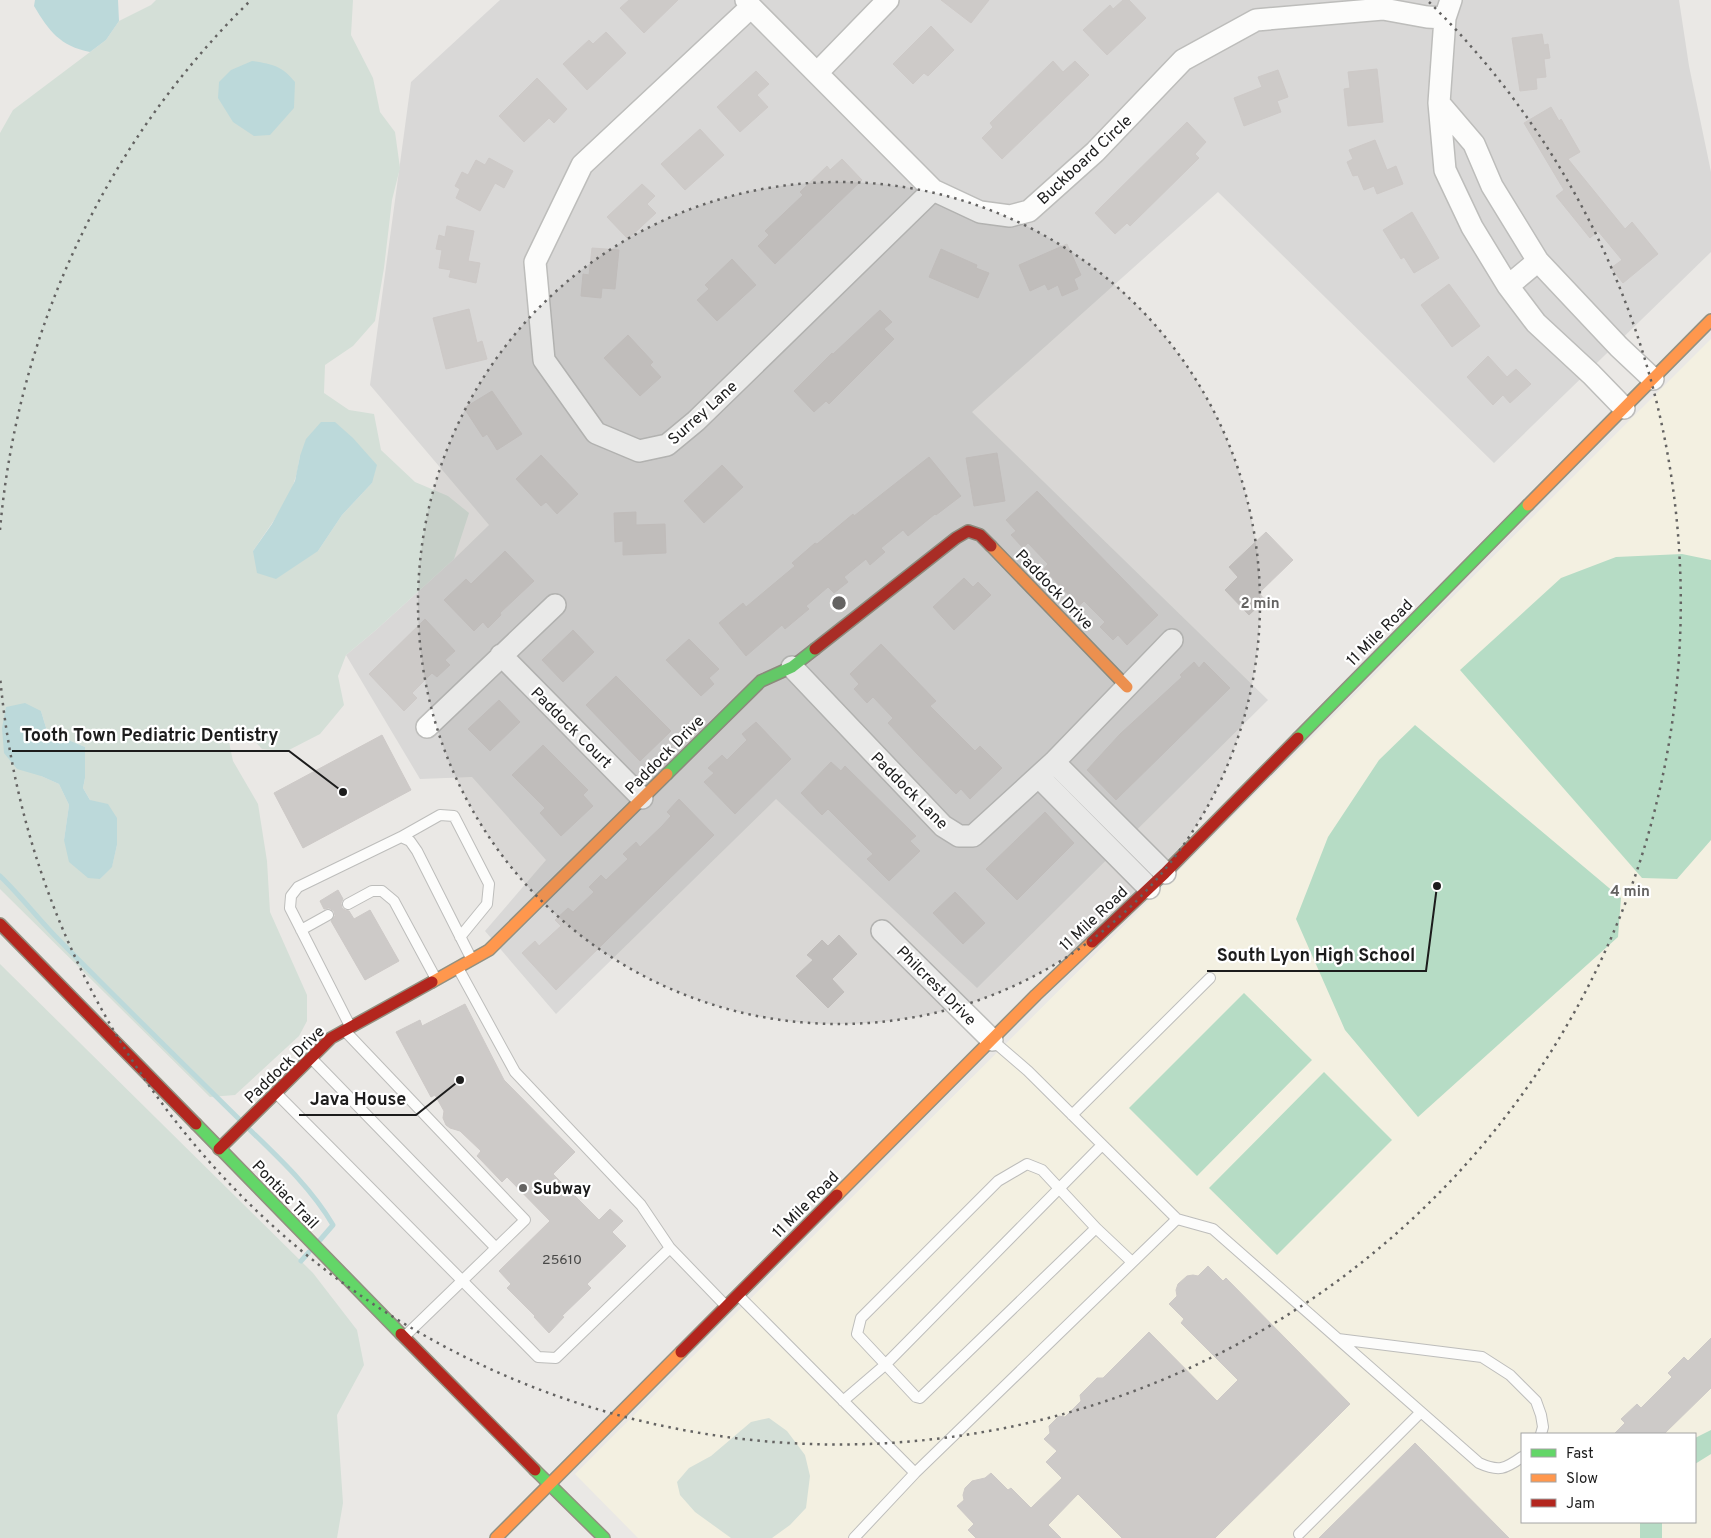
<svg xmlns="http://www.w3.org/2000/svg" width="1711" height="1538" font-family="Overpass,sans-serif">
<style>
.residential{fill:#d9d8d7}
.education{fill:#f3f0e1;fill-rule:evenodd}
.wetland{fill:#d4dfd7;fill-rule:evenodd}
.pitch{fill:#b6dcc5}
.water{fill:#bcd9da}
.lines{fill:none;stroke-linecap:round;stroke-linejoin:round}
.stream{stroke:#bcd9da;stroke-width:5}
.building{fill:#cdcac8;stroke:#cdc9c7}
.lane-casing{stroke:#bdbdbb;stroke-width:12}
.street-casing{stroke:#bdbdbb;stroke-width:24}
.fast-casing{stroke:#929080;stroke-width:14}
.slow-casing{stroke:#929080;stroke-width:14}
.jam-casing{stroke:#929080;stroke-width:14}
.lane{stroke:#fcfcfb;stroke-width:10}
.street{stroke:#fcfcfb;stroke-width:21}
.fast{stroke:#63d668;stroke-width:11}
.slow{stroke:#ff974d;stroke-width:11}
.jam{stroke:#b3261e;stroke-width:11}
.ring{fill:none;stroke:#646362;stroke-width:2.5;stroke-dasharray:2.5 5}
.poi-dot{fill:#646362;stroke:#fff;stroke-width:2}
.labels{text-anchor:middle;stroke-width:4.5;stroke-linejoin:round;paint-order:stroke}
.number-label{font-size:14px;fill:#484847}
.street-label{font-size:16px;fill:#1c1c1c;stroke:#fff}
.poi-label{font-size:16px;font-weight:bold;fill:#1c1c1c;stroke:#fff;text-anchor:start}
.centre{fill:#646362;stroke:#fff;stroke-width:2.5}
.ring-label{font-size:15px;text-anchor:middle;font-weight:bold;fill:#646362;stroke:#fff;stroke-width:4.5;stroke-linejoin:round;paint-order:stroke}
.leader{fill:none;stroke:#1c1c1c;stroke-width:2}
.callout-dot{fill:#1c1c1c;stroke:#fff;stroke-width:2}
.callout-label{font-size:18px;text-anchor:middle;font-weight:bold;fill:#1c1c1c;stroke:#fff;stroke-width:4.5;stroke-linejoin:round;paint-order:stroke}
</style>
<rect width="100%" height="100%" fill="#eae8e5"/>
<path class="residential" d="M500 0H1679L1689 66 1711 172V252L1494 463 1218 192 972 412 1268 700 977 988 776 799 556 1014 485 931 546 860 472 777 420 779 346 655 376 630 454 559 489 525 370 385 411 82Z"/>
<path class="education" d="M1711 339V1538H638L575 1474ZM1522 1434H1695V1522H1522Z"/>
<path class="wetland" d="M156 0H353L351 35 373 78 380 112 395 132 400 168 392 200 384 268 375 321 353 346 325 365 324 393 349 410 374 414 381 450 415 482 448 496 469 513 454 559 376 630 346 655 338 676 344 705 320 734 287 751 262 749 250 736 229 742 233 761 258 804 267 861 270 912 307 995V1021L299 1036 235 1095 210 1097 0 889V133L13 110 106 40 119 21 151 5ZM300 456 372 483 342 515 318 551H253C266 531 289 502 295 479 298 472 298 464 300 456ZM41 711 47 731 85 747V778L83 788 117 845 112 866 100 879 64 840 69 805 59 784 41 776Z
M0 964 313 1273 357 1330 364 1365 337 1415 343 1503 337 1538H0Z
M769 1418 787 1431 805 1455 810 1476 806 1508 790 1525 772 1538H731L695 1512 680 1495 677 1482 689 1468 711 1456 751 1422Z"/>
<path class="pitch" d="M1682 554 1711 560V840L1677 879 1642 878 1460 670 1561 578 1616 557Z
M1415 725 1621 898 1618 937 1418 1117 1345 1030 1296 919 1328 837 1379 760Z
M1244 993 1312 1060 1197 1176 1129 1108Z
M1324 1072 1392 1140 1277 1255 1209 1188Z
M1711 1430V1454L1695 1464V1438Z
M1640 1522H1662V1538H1640Z"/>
<path class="water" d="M35 0H118L119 21 106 40 90 52C60 46 49 31 34 6Z
M252 61C272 64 282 66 295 82L294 108 270 135 254 136 233 122 218 98 219 82 231 70Z
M321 422H335L353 438 377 465 372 483 342 515 318 551 276 579 257 573 253 551 272 524 295 481 300 456 306 439Z
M25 703 41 711 47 731 85 747V778L83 788 90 800 108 804 117 818V845L112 867 100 879 88 878 69 862 64 840 69 805 59 784 41 776 17 769 4 753 2 728 6 707Z"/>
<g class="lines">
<path class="stream" d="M0 876C21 896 39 920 60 941 119 1001 179 1060 239 1119
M250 1130C280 1159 312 1189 333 1225L320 1240
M301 1261 309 1252"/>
</g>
<path class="building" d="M629 0H678L644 33 620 8Z
M941 0H989L971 23Z
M1123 0H1129L1146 18 1107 55 1083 30 1110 5 1113 9Z
M931 26 954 50 928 76 924 73 913 84 893 64Z
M606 32 626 53 587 90 563 64 589 40 593 44Z
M1542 34 1544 45 1548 44 1550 58 1544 59 1546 77 1536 78 1537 89 1520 91 1512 38Z
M1053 61 1063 72 1075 61 1089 75 1002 159 982 138 993 127 990 123Z
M1377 69 1383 122 1348 126 1344 89 1350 88 1348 72Z
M1278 70 1288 97 1277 101 1281 112 1244 126 1234 98 1262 87 1258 77Z
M756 71 769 84 757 95 768 107 740 132 717 107Z
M537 78 567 109 554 123 549 118 524 142 499 116Z
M1551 107 1559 121 1561 119 1580 152 1568 159 1625 229 1632 222 1658 254 1623 283 1611 268 1622 260 1598 231 1590 238 1556 196 1564 190 1524 123Z
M1187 122 1206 142 1195 154 1199 158 1130 226 1127 223 1115 234 1095 213Z
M700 129 724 155 685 190 661 164Z
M1375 140 1387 170 1396 166 1403 184 1377 194 1374 186 1364 190 1358 175 1353 176 1347 162 1353 159 1349 150Z
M489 158 513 171 504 188 495 183 480 211 456 198 460 189 455 186 462 172 468 175 476 160 485 165Z
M842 159 862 180 775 264 758 246 769 235 765 231 803 195 800 192 827 166 830 170Z
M642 184 655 196 647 204 656 213 628 239 607 217Z
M1412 212 1439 258 1414 273 1404 257 1401 259 1383 230Z
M447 226 474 231 468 261 480 263 476 283 449 277 451 270 439 268 442 250 436 249 439 235 445 237Z
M1067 244 1081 275 1074 279 1078 289 1062 296 1058 285 1048 290 1045 284 1030 291 1019 265Z
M592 248 619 250 615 289 602 288 601 298 581 296 583 274 589 275Z
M941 249 977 265 976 268 989 273 978 298 929 277Z
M732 259 756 285 717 321 697 300 709 289 705 285Z
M1449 284 1480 326 1452 347 1421 305Z
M469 309 477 343 482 341 487 359 446 369 433 318Z
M880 310 892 322 884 329 894 339 829 404 826 401 814 412 794 391 832 353 833 354Z
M628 335 653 362 650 365 661 377 640 396 604 358Z
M1488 356 1507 377 1516 369 1531 384 1510 403 1503 395 1493 405 1467 377Z
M492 391 522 434 497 450 487 434 483 437 464 408Z
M997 453 1005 501 974 506 966 458Z
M541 455 578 494 557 514 546 502 541 506 516 479Z
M929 457 961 496 936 515 935 514 908 536 903 530 881 548 885 552 870 565 866 559 844 577 848 582 834 593 828 587 806 606 809 609 785 629 782 625 746 656 719 623 743 603 746 607 795 566 792 563 815 543 817 544 853 514 854 516Z
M722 465 743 487 704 523 684 501Z
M1037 491 1158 615 1127 645 1118 635 1113 640 1100 627 1105 622 1084 601 1079 606 1044 569 1048 564 1028 543 1023 548 1011 535 1016 531 1006 520Z
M636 512V525L665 524 666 553 623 555V541L615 542 614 513Z
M1266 532 1293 560 1259 593 1265 600 1249 615 1225 590 1238 577 1229 567Z
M505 551 534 581 500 613 501 615 488 628 483 622 474 631 444 600 466 579 471 584Z
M964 578 973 587 978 582 991 595 954 630 933 607Z
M425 619 455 651 445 660 450 665 437 677 432 673 412 693 417 698 404 711 369 674Z
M573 630 594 652 563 682 542 660Z
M689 639 719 669 709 678 714 684 701 696 666 660Z
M881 644 936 701 930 706 975 751 980 746 1002 768 970 799 961 789 956 794 918 755 888 723 893 718 873 697 867 703 854 689 859 684 850 674Z
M1194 662 1199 668 1204 662 1230 688 1116 800 1087 770 1120 734 1182 677 1180 675Z
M616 676 671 731 640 761 586 705Z
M499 700 520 722 490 751 468 729Z
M756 722 791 759 735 814 704 782 714 773 708 768 722 755 727 760 747 740 742 734Z
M382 735 411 790 303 848 274 793Z
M543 745 588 790 583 795 593 806 561 836 540 813 545 808 512 775Z
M831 762 841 771 845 766 916 836 910 841 920 851 889 881 867 859 873 854 828 809 822 815 801 793Z
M679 799 714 835 556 990 522 953 535 941 539 946 561 926 555 920 568 908 573 912 594 892 589 887 601 875 606 880 628 859 623 854 636 842 640 847 662 826 671 816 667 812Z
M1045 812 1074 843 1017 900 986 869Z
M338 890 343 899 341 903 342 908 345 910 349 911 354 919 370 910 399 961 365 980 331 921 335 916 334 911 329 908 324 909 320 901Z
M955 892 985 923 963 944 933 913Z
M839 935 857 954 832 979 844 992 828 1008 796 976 813 960 807 955 822 940 828 946Z
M465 1004 504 1080 575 1152 553 1174 599 1220 610 1209 623 1221 612 1232 626 1246 587 1284 591 1288 562 1316 564 1317 549 1333 534 1317 535 1316 507 1288 511 1284 499 1271 550 1221 507 1177 502 1182 477 1156 481 1151 460 1131 450 1128 446 1125 443 1118 444 1111 435 1095 431 1097 396 1032 420 1020 422 1026Z
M1208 1266 1223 1281 1226 1278 1350 1404 1215 1538H1122L1078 1494 1048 1525 1061 1538H976L968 1530 974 1524 957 1506 964 1500 963 1495 965 1488 972 1481 985 1478 991 1473 1008 1490 1011 1488 1031 1508 1062 1478 1046 1462 1057 1451 1044 1439 1050 1433 1049 1426 1059 1416 1065 1417 1081 1401 1080 1395 1097 1378H1103L1149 1332 1217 1401 1238 1380 1181 1323 1184 1319 1169 1304 1177 1296 1176 1290 1178 1284 1187 1276 1193 1275 1198 1276Z
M1711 1338V1388L1664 1434H1614L1625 1423 1621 1419 1637 1404 1641 1408 1672 1377 1668 1373 1684 1357 1688 1361Z
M1415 1443 1509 1538H1319Z"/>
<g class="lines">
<g class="lane-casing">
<path id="lane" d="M401 837 440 815 454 816 489 884 487 904 460 937
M348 904 372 891H382L394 901 436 979
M301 930 328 915
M458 968 515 1072 641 1205 670 1248
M350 1026 290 908 291 896 298 887 401 837 410 841 417 851 471 958
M345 1031 525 1220 405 1336
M312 1059 496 1248
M277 1094 538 1357 556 1358 670 1248 726 1306
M1072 1115 1210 978
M1177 1219 1213 1229 1479 1463C1499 1472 1505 1469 1522 1457
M1096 1228 1042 1170 1027 1164 998 1181 861 1318 857 1334 916 1397 920 1398 1096 1228 1132 1262
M739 1296 915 1473 854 1538
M1338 1339 1482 1357 1510 1375 1536 1401 1541 1415 1543 1427 1541 1434
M843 1401 885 1365 1102 1145
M915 1473 1177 1219 1028 1071 992 1040
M1299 1534 1421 1412"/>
</g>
<g class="street-casing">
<path id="street" d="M746 0 751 7 933 190 980 212 1010 216 1029 211 1095 152 1183 60 1256 20 1383 9 1427 17 1445 18
M1451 0 1445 18 1439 103 1445 170 1472 227 1508 286 1536 323 1591 374 1624 408
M751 7 582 165 535 262 544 360 596 433 639 451 667 445 696 421 933 190
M817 73 888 0
M1439 103 1474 144 1492 186 1538 261 1619 347 1653 379
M1508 286 1538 261
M501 655 642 798
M792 667 943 826 959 836H973L1054 762 1172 640
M427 727 555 605
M1054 762 1165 873
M1039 777 1149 888
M882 931 992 1040"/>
</g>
<g class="fast-casing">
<path id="fast" d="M1298 738 1528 505
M667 774 761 681 792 667 815 649
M196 1124 401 1334
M535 1470 604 1538"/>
</g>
<g class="slow-casing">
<path id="slow" d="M1528 505 1711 320
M991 546 1127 687
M432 982 489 950 667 774
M837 1195 1036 995 1092 942
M496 1538 681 1352"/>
</g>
<g class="jam-casing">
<path id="jam" d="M815 649 956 538 968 531 980 535 991 546
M0 924 196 1124
M1092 942 1165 873 1298 738
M219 1149 331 1038 432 982
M401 1334 535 1470
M681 1352 837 1195"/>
</g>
<use href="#lane" class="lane"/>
<use href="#street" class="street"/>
<use href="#fast" class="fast"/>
<use href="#slow" class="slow"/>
<use href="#jam" class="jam"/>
</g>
<circle cx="839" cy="603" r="421" fill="#646362" fill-opacity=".12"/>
<g class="ring">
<circle cx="839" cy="603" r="421"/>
<path d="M0 530A842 842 0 0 1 249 2M1429 2A842 842 0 1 1 0 676"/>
</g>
<circle class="poi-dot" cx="523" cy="1188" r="5"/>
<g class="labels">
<g class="number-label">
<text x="562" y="1264">25610</text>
</g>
<g class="street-label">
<text transform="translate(1084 159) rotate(-43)" y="6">Buckboard Circle</text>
<text transform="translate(702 412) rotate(-42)" y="6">Surrey Lane</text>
<text transform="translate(1055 589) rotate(46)" y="6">Paddock Drive</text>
<text transform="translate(1379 632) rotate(-45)" y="6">11 Mile Road</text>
<text transform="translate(572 727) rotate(45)" y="6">Paddock Court</text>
<text transform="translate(664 754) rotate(-45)" y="6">Paddock Drive</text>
<text transform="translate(910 790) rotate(45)" y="6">Paddock Lane</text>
<text transform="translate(1093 918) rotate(-43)" y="6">11 Mile Road</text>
<text transform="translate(937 985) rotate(45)" y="6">Philcrest Drive</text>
<text transform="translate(284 1064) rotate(-44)" y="6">Paddock Drive</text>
<text transform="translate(286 1194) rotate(46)" y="6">Pontiac Trail</text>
<text transform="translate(805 1204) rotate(-45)" y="6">11 Mile Road</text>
</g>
<g class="poi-label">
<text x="533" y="1194">Subway</text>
</g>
</g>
<circle cx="839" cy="603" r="8" class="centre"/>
<g class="ring-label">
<text x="1260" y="608">2 min</text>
<text x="1630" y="896">4 min</text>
</g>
<path class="leader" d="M343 792L289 751H12M1437 886L1426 971H1207M460 1080L416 1115H299"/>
<g class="callout-dot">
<circle cx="343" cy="792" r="5"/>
<circle cx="1437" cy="886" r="5"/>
<circle cx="460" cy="1080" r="5"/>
</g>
<g class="callout-label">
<text x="150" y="741">Tooth Town Pediatric Dentistry</text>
<text x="1316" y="961">South Lyon High School</text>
<text x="358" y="1105">Java House</text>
</g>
<rect x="1521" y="1433" width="175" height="90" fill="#ffffff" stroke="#a4a4a4"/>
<rect x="1531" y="1449" width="25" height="8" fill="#63d668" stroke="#a4a4a4"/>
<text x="1566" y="1458" font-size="15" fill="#1c1c1c">Fast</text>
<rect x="1531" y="1474" width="25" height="8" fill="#ff974d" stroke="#a4a4a4"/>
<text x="1566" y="1483" font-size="15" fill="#1c1c1c">Slow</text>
<rect x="1531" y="1499" width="25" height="8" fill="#b3261e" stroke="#a4a4a4"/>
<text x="1566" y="1508" font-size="15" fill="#1c1c1c">Jam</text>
</svg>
